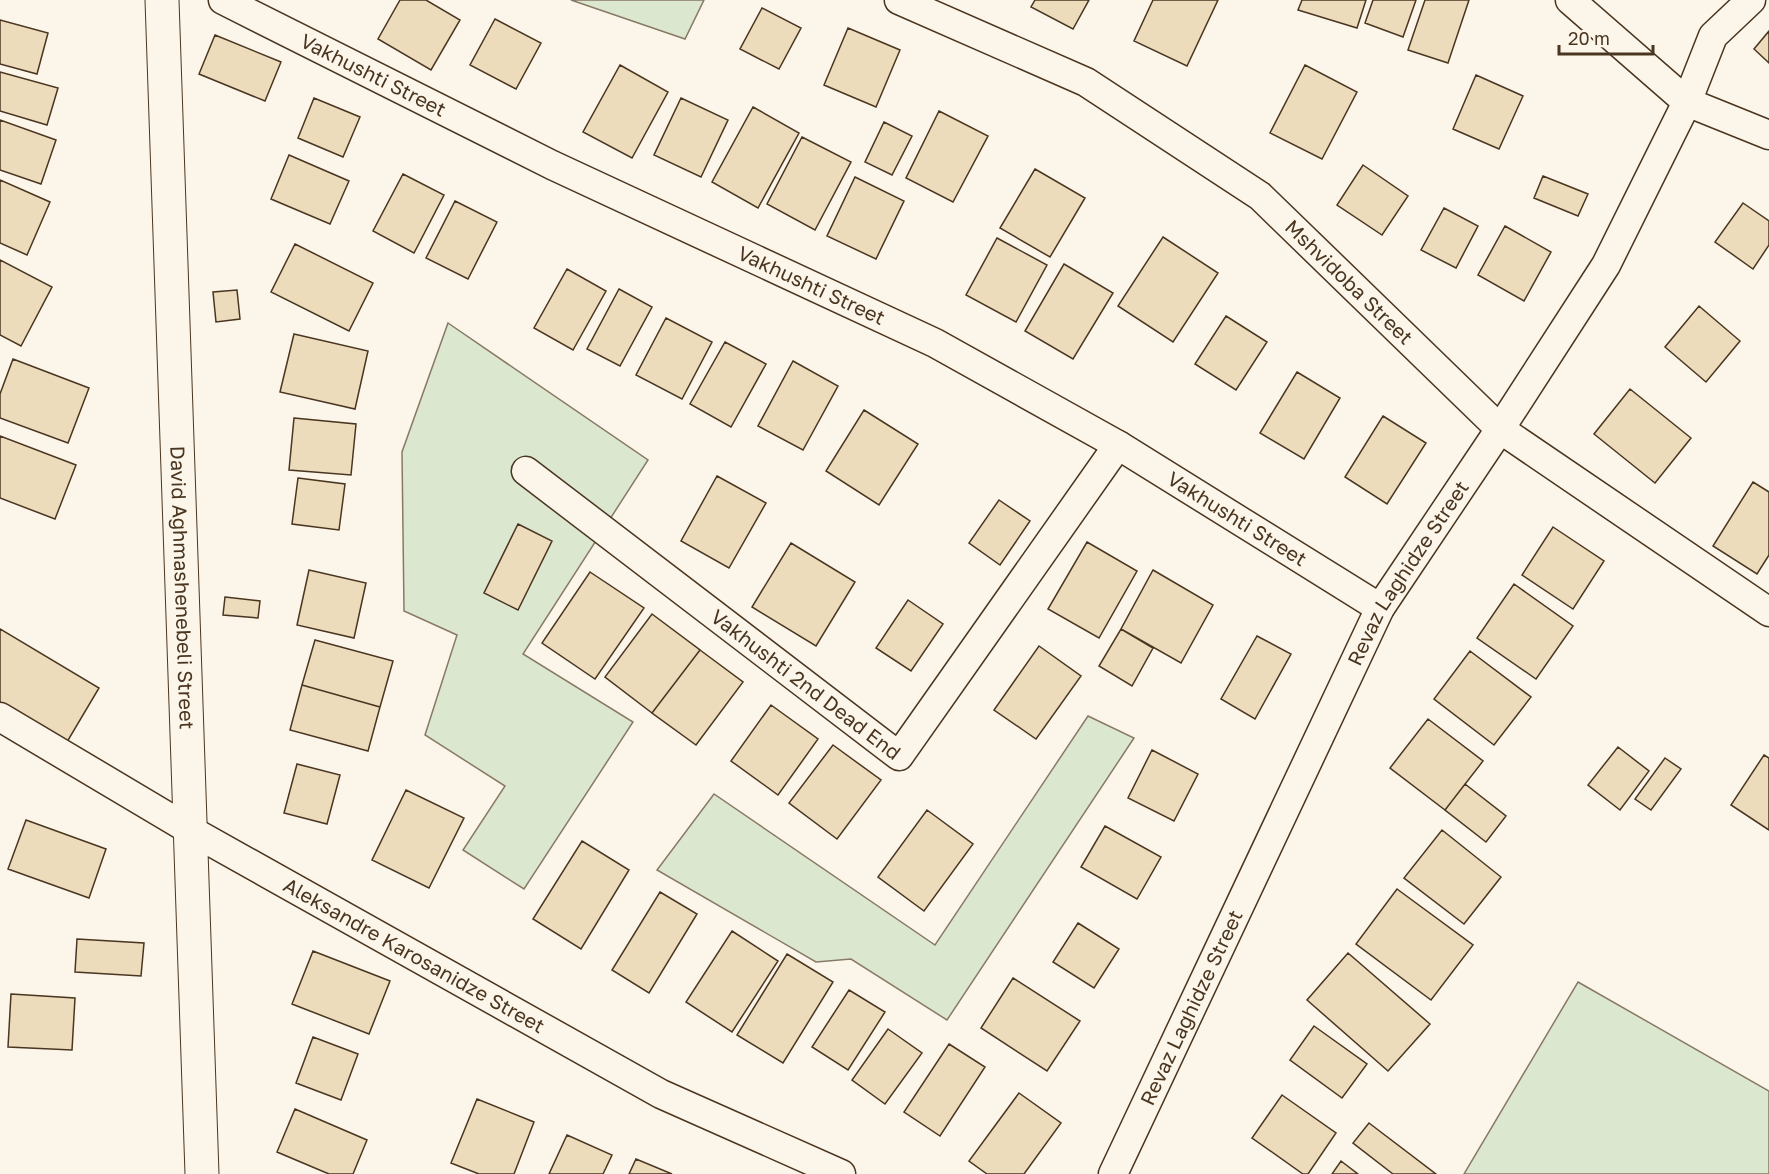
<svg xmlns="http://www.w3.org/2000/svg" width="1769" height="1174" font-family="'Golos Text',sans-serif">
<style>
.green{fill:#dce7d0;stroke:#887966;stroke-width:1.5}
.building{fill:#ecdcbc;stroke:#4a3520;stroke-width:1.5}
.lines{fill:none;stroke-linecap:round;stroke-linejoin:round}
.street-casing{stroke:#4a3520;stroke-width:31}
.primary-casing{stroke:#4a3520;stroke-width:35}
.street{stroke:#fbf6e9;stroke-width:28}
.primary{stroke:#fbf6e9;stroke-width:33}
.labels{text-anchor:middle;stroke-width:4.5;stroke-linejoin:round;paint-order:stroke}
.street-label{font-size:20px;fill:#4a3520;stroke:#fbf6e9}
</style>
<rect width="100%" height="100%" fill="#fbf6e9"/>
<path class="green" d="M571 0H704L685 39Z
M448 323 648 460 523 654 633 722 524 889 463 850 505 786 425 735 457 635 404 611 402 452Z
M1088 716 1134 738 947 1020 851 959 816 962 657 870 714 794 935 945Z
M1578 982 1769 1091V1174H1464Z"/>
<path class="building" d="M400 0H426L460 20 431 70 378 39Z
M1035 0H1089L1073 29 1031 7Z
M1153 0H1218L1187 66 1134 41Z
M1302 0H1366L1357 28 1298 10Z
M1373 0H1416L1403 37 1365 23Z
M1425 0H1469L1448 63 1408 50Z
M762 8 801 28 779 69 740 49Z
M495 19 541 43 516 89 470 65Z
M0 20 48 33 37 74 0 64Z
M848 28 900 50 876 107 824 85Z
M1769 31V63L1754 49Z
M215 35 281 62 265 101 199 74Z
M620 65 668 92 632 158 583 132Z
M1305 65 1357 92 1322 159 1270 133Z
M0 72 58 88 47 125 0 111Z
M1476 75 1523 96 1499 149 1453 129Z
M314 98 360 117 343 157 298 138Z
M681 98 728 120 701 177 654 155Z
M753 107 799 133 758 208 712 182Z
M939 111 988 136 953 202 906 178Z
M0 120 56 140 41 184 0 170Z
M884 122 912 136 892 175 865 162Z
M802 137 851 162 815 230 767 204Z
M289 155 349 181 330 224 271 199Z
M1363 165 1408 196 1382 235 1337 205Z
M1035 169 1085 198 1050 257 1000 228Z
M403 174 444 195 414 253 373 231Z
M1543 176 1588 194 1578 216 1534 198Z
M855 177 904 201 876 259 827 236Z
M0 180 50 202 27 255 0 243Z
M455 201 497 222 468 279 426 258Z
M1743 203 1769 221V245L1753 269 1715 242Z
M1444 208 1478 226 1456 268 1421 250Z
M1505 226 1551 252 1524 301 1478 275Z
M1163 237 1218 273 1173 342 1118 306Z
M997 238 1047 265 1016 322 966 295Z
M295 244 373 283 349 331 271 292Z
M0 260 52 287 21 346 0 335Z
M1064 264 1113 293 1073 359 1025 331Z
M567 269 606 291 573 350 534 328Z
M619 289 652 307 620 366 587 349Z
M237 290 240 319 216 322 213 292Z
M1699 306 1740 341 1706 382 1665 347Z
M1226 316 1267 342 1236 390 1195 364Z
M666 318 712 342 682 399 636 375Z
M294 334 368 351 355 409 280 392Z
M725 342 766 364 731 427 690 404Z
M13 359 89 388 68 443 0 418V394Z
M793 361 838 386 803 450 758 426Z
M1297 372 1340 398 1304 459 1260 433Z
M1630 389 1691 438 1655 483 1594 434Z
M864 410 918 444 879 505 826 471Z
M1383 416 1426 443 1387 504 1345 477Z
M294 418 356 424 351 475 289 470Z
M0 436 76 465 55 519 0 498Z
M717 476 766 503 729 568 681 541Z
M298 478 345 484 339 530 292 524Z
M1753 482 1769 492V555L1757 574 1713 546Z
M999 500 1030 521 1000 565 969 543Z
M518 524 552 541 518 610 484 593Z
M1553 527 1604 561 1573 609 1522 575Z
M1087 542 1137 571 1099 638 1048 609Z
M791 543 855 582 816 646 752 607Z
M309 570 366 583 354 638 297 625Z
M1153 570 1213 605 1181 663 1121 629Z
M590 572 644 608 595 679 542 643Z
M1514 584 1573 626 1536 679 1477 638Z
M225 597 260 601 258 618 223 615Z
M908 600 943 624 911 671 876 648Z
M652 614 700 650 652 713 605 677Z
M0 629 99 688 67 742 0 702Z
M1121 629 1153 648 1132 686 1099 666Z
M1257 636 1291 654 1255 719 1221 699Z
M315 640 393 661 380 707 302 685Z
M1039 646 1081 676 1036 739 994 710Z
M700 650 743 682 696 745 652 713Z
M1470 651 1531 697 1494 745 1434 699Z
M302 685 380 707 368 751 290 730Z
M771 705 818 739 778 795 731 761Z
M1428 719 1483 761 1445 810 1390 768Z
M833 745 881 780 837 839 789 803Z
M1618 747 1649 771 1620 810 1588 785Z
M1152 750 1198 774 1174 821 1128 798Z
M1764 755 1769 758V830L1731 805Z
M1665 758 1681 769 1651 810 1635 799Z
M297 764 340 775 327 824 284 813Z
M1465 784 1506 816 1486 842 1445 810Z
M406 790 464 818 429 888 372 860Z
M927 810 973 844 924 911 878 877Z
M26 820 106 849 89 898 8 869Z
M1105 826 1161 857 1137 899 1081 867Z
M1442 830 1501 877 1464 924 1404 878Z
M582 841 629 870 581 949 533 919Z
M1397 889 1473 945 1431 1000 1356 944Z
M660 892 697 914 649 993 612 970Z
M1078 923 1119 949 1094 988 1053 962Z
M732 931 778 961 732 1032 686 1002Z
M77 939 144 943 141 976 75 972Z
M313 951 390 981 369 1034 292 1004Z
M1348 953 1430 1024 1388 1071 1307 1000Z
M787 954 833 982 783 1063 737 1035Z
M1013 978 1080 1021 1047 1071 981 1028Z
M849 990 885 1012 848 1070 812 1047Z
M11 994 75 998 72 1050 8 1047Z
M1314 1026 1367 1064 1342 1098 1290 1060Z
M888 1029 922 1053 885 1104 852 1080Z
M313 1037 358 1054 341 1100 296 1083Z
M949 1044 985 1067 940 1136 904 1112Z
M1019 1093 1061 1123 1024 1174H987L969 1161Z
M1282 1095 1336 1133 1308 1174H1303L1252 1138Z
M477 1099 534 1122 514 1174H479L451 1163Z
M295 1109 367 1140 353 1174H329L277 1152Z
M1369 1123 1436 1174H1393L1353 1143Z
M567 1135 612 1155 603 1174H549Z
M636 1159 672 1174H629Z
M1341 1161 1358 1174H1332Z"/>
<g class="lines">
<g class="street-casing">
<g id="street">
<path id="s1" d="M223 0 552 165 935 343 1118 445 1380 608"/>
<path id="s2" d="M899 0 1086 82 1260 196 1500 429 1769 612"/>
<path d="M1570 0 1687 102 1769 135"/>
<path id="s3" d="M526 471 899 756 1118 445"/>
<path id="s4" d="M0 717 190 830 661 1094 841 1174"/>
<path id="s5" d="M1113 1174 1380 608 1500 429 1606 265 1687 102 1713 36 1751 0"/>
</g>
</g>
<g class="primary-casing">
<g id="primary">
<path id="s6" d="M162 0 202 1174"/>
</g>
</g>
<use href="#street" class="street"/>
<use href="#primary" class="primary"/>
</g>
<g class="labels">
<g class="street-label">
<text dy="7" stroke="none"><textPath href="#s1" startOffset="168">Vakhushti Street</textPath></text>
<text dy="7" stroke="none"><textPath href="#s2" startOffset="536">Mshvidoba Street</textPath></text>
<text dy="7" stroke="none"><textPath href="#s1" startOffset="654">Vakhushti Street</textPath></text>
<text dy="7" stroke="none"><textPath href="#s1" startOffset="1140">Vakhushti Street</textPath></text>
<text dy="7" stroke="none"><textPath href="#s5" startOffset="670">Revaz Laghidze Street</textPath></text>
<text dy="7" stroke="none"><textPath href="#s6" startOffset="588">David Aghmashenebeli Street</textPath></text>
<text dy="7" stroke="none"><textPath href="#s3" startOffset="352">Vakhushti 2nd Dead End</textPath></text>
<text dy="7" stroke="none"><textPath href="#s4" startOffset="478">Aleksandre Karosanidze Street</textPath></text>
<text dy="7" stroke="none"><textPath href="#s5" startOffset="184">Revaz Laghidze Street</textPath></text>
</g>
</g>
<path d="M1559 45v9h94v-9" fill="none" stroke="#4a3520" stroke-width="3"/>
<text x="1568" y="45" font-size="18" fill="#4a3520" stroke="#fbf6e9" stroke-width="4.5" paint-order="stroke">20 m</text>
</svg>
